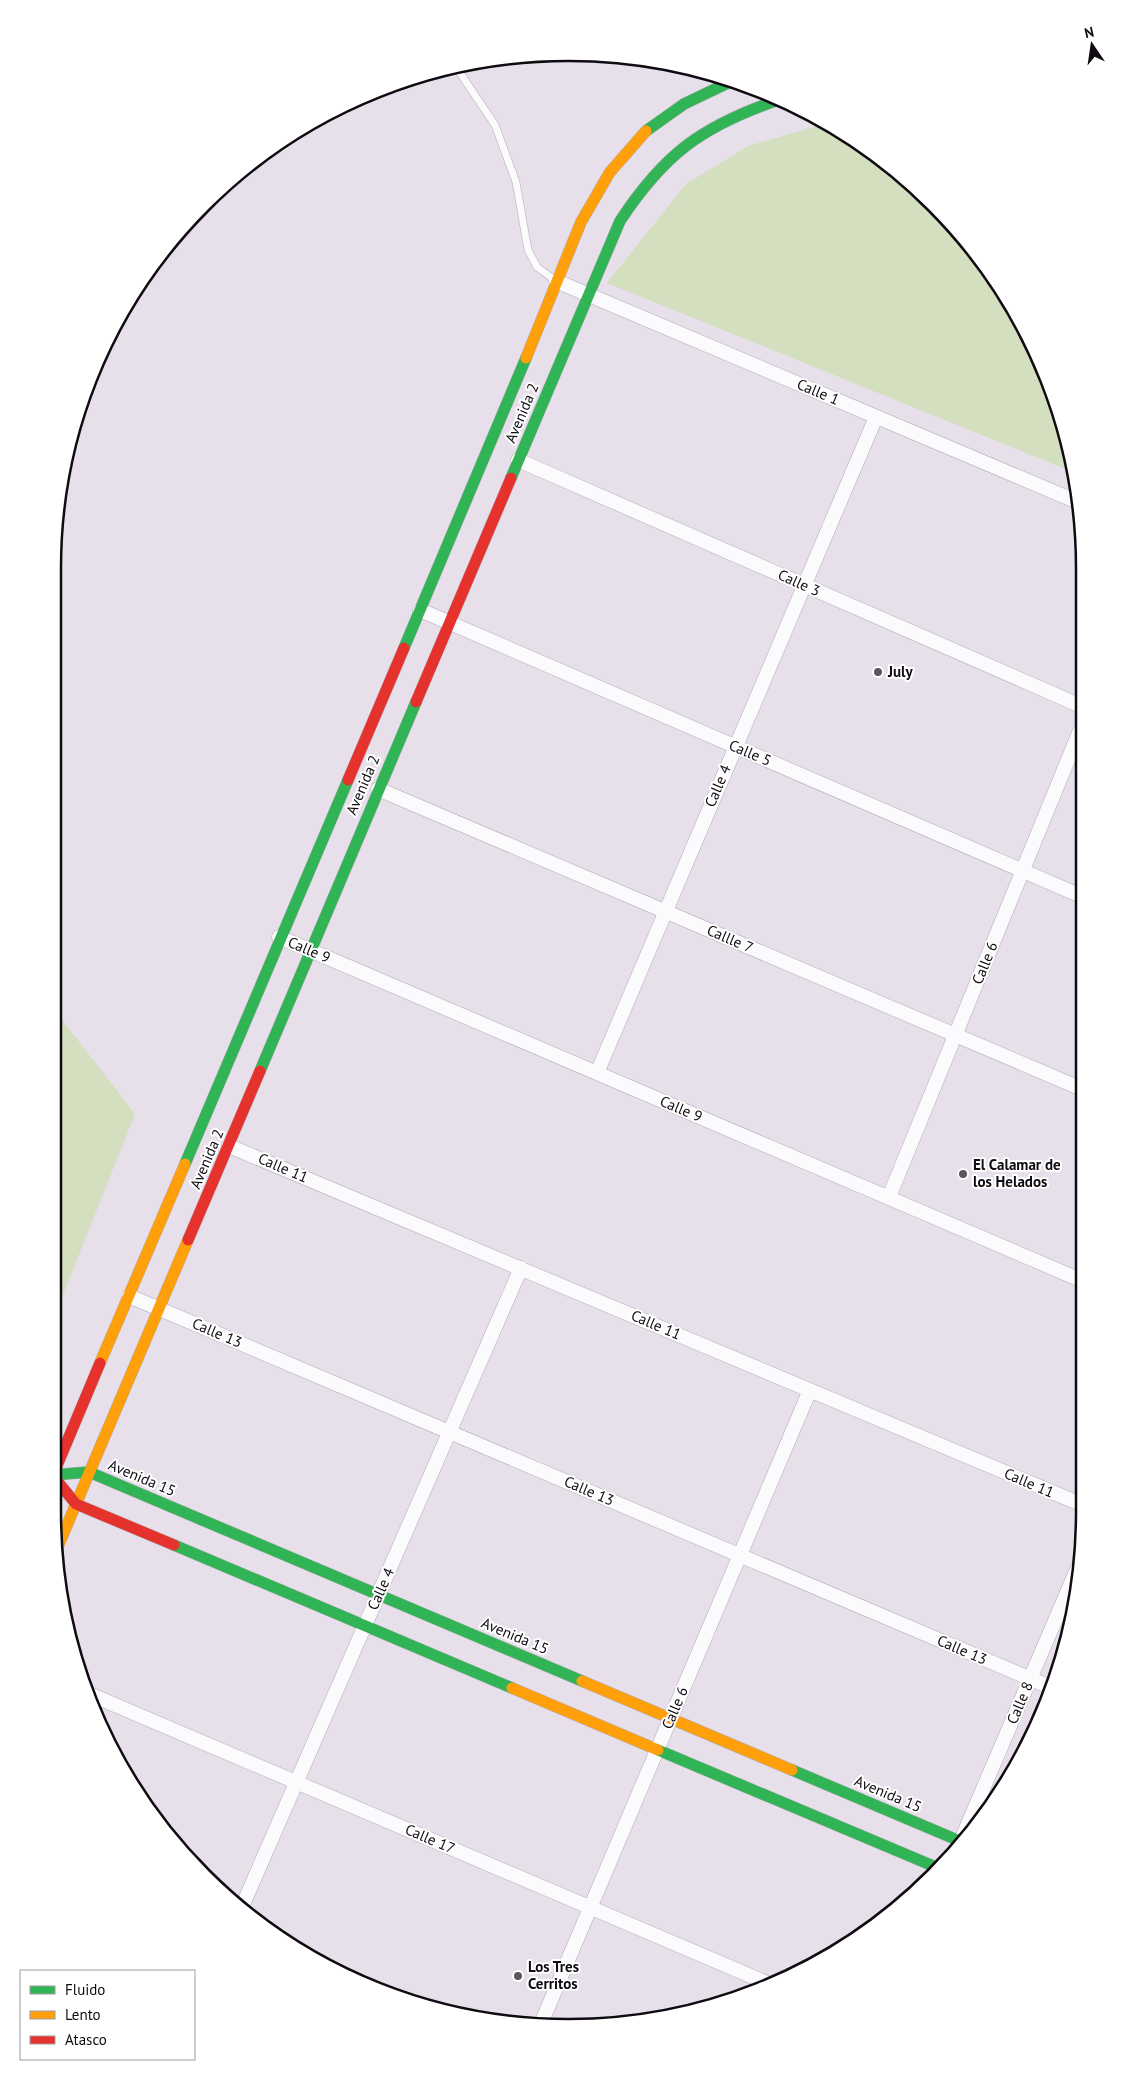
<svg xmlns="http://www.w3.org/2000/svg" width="1137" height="2080" font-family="'PT Sans',sans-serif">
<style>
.green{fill:#d3dfbf}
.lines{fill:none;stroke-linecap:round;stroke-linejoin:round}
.lane-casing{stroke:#b2acb5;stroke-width:8}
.street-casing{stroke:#b2acb5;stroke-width:15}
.fast-casing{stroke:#b2acb5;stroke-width:12}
.slow-casing{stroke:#b2acb5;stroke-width:12}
.jam-casing{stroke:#b2acb5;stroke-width:12}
.lane{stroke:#fbfafc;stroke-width:7}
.street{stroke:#fbfafc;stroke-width:14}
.fast{stroke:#30b455;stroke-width:11}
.slow{stroke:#ff9f0a;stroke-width:11}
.jam{stroke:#e5322d;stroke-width:11}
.poi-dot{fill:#5b565d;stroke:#fff;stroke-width:2}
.labels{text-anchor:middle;stroke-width:4;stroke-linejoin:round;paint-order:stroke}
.street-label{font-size:15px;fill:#0f0b11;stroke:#fff}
.poi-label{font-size:15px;font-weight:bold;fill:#0f0b11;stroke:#fff;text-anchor:start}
.rim{fill:none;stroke:#0f0b11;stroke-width:2.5}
</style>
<rect width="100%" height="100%" fill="#e7e0eb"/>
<path class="green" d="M828 123 933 203 998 282 1057 402 1073 472 607 283 686 184 748 146Z
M53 1008 135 1114 53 1320Z"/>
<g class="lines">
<g class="lane-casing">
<path id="lane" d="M456 67 495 125 516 182 528 250 537 267 556 281"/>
</g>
<g class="street-casing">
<path id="street" d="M556 281 1080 503
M518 460 1081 706
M420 610 1081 896
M378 789 1082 1089
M279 937 1083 1281
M597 1073 876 417
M229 1146 1083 1505
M889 1197 1081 728
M129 1296 1050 1687
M87 1693 772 1985
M959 1845 1081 1560
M241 1909 521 1268
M540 2026 810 1390"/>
</g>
<g class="fast-casing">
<path id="fast" d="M646 131 684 104 734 80
M511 478 620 221C664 154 702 126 778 100
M404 648 526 358
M260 1071 416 702
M185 1164 348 780
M53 1475 89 1472 582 1681
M174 1545 512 1688
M658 1750 938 1868
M792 1770 962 1842"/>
</g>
<g class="slow-casing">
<path id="slow" d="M526 358 581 222 610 172 646 131
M100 1363 185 1164
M56 1551 188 1240
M582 1681 792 1770
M512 1688 658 1750"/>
</g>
<g class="jam-casing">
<path id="jam" d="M416 702 511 478
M348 780 404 648
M188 1240 260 1071
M53 1475 100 1363
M53 1476 76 1504 174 1545"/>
</g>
<use href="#lane" class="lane"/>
<use href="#street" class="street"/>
<use href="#fast" class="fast"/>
<use href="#slow" class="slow"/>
<use href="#jam" class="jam"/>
</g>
<g class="poi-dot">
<circle cx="878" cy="672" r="5"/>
<circle cx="963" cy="1174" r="5"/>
<circle cx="518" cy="1976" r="5"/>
</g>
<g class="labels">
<g class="street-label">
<text transform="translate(818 392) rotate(23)" y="5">Calle 1</text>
<text transform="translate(522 413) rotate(-67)" y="5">Avenida 2</text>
<text transform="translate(799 583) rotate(24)" y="5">Calle 3</text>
<text transform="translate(750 753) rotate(23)" y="5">Calle 5</text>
<text transform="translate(363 785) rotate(-67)" y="5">Avenida 2</text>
<text transform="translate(718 786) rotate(-67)" y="5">Calle 4</text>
<text transform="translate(730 939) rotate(23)" y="5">Callle 7</text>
<text transform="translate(309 950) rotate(23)" y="5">Calle 9</text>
<text transform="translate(985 963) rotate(-68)" y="5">Calle 6</text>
<text transform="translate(681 1109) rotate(23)" y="5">Calle 9</text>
<text transform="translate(207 1159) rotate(-67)" y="5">Avenida 2</text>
<text transform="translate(283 1168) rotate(23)" y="5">Calle 11</text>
<text transform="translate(656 1325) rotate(23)" y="5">Calle 11</text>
<text transform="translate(217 1333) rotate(23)" y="5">Calle 13</text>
<text transform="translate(142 1478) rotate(23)" y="5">Avenida 15</text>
<text transform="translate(1029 1483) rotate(23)" y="5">Calle 11</text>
<text transform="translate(589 1491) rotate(23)" y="5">Calle 13</text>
<text transform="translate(381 1589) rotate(-66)" y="5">Calle 4</text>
<text transform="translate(515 1636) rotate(23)" y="5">Avenida 15</text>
<text transform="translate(962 1650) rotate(23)" y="5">Calle 13</text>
<text transform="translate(1020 1703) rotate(-67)" y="5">Calle 8</text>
<text transform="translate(675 1708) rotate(-67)" y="5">Calle 6</text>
<text transform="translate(888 1794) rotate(23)" y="5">Avenida 15</text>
<text transform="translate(430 1839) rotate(23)" y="5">Calle 17</text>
</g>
<g class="poi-label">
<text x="888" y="677">July</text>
<text x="973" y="1170">El Calamar de<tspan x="973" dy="17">los Helados</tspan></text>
<text x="528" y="1972">Los Tres<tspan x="528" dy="17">Cerritos</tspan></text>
</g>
</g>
<path d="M0 0H1137V2080H0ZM568 61H569A507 507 0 0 1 1076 568V1512A507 507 0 0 1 569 2019H568A507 507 0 0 1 61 1512V568A507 507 0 0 1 568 61Z" fill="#fff" fill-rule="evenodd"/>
<path class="rim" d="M568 61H569A507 507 0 0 1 1076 568V1512A507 507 0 0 1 569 2019H568A507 507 0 0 1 61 1512V568A507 507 0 0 1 568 61Z"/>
<rect x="20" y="1970" width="175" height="90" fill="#ffffff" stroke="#9f9da0"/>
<rect x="30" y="1986" width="25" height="8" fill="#30b455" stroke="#9f9da0"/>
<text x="65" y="1995" font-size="15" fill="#0f0b11">Fluido</text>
<rect x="30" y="2011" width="25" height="8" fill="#ff9f0a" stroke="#9f9da0"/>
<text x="65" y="2020" font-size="15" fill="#0f0b11">Lento</text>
<rect x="30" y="2036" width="25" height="8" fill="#e5322d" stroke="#9f9da0"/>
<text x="65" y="2045" font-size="15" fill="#0f0b11">Atasco</text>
<g transform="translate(1092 45) rotate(347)" stroke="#ffffff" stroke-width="4" paint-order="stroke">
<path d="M0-4L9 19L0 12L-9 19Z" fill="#0f0b11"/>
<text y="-8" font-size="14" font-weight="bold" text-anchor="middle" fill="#0f0b11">N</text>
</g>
</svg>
